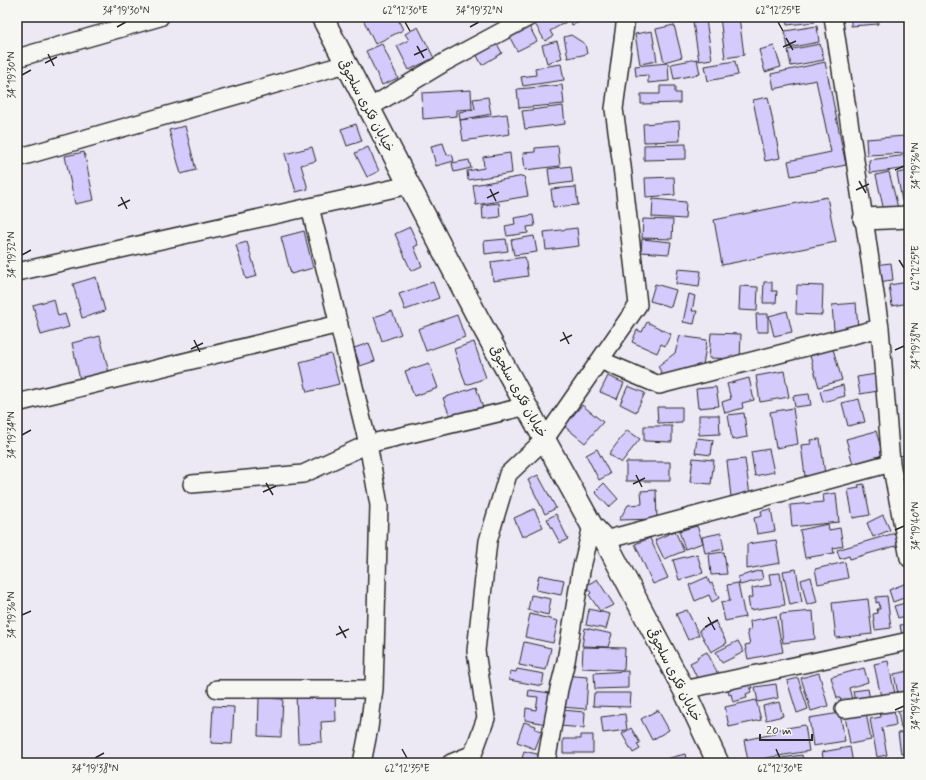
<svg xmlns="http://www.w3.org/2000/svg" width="926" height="780" font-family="Mynerve,'Playpen Sans Arabic',sans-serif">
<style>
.building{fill:#d4cafc;stroke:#2b2b2b}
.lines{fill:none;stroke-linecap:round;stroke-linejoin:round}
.minor-casing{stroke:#2b2b2b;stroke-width:20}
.tertiary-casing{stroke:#2b2b2b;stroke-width:24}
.minor{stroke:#f6f6f2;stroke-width:17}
.tertiary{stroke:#f6f6f2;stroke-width:21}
.ticks{fill:none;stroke:#2b2b2b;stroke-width:1.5}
.labels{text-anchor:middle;stroke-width:4;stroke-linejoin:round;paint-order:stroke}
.street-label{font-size:13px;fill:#2b2b2b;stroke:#f6f6f2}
.neatline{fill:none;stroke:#2b2b2b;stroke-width:1.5}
.ticks-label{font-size:10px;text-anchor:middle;fill:#2b2b2b}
</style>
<rect width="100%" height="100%" fill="#ece9f5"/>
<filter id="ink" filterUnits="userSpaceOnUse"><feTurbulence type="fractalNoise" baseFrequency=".025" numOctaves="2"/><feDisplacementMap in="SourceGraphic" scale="8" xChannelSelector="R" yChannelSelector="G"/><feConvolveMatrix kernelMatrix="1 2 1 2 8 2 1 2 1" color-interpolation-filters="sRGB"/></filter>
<g filter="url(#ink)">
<path class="building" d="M362 17H397L403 30 375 44Z
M542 17H563L566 22 550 31 553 36 545 41 534 22Z
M569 17H590V18L572 25Z
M720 17H739L744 55 725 58Z
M786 17H814L815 22 787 25Z
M851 17H878V24L851 26Z
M706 20 712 59 699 61 693 22Z
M528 24 537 41 517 51 508 34Z
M674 25 682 57 664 62 656 29Z
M817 26 819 42 788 48 785 31Z
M418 27 434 58 409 70 397 46 409 40 405 34Z
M652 31 657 61 640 64 635 34Z
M571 35 585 44 587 54 568 58 564 37Z
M495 40 502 53 482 65 475 52Z
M557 41 562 58 547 63 542 45Z
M382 44 398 78 382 85 366 51Z
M820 44 824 60 791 66 788 50Z
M774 46 781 67 765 72 759 50Z
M697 59 700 74 674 79 671 64Z
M735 61 738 75 708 81 705 66Z
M825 62 846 165 791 176 788 161 831 152 816 80 774 89 771 74Z
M668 63 669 81 648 83V75L636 76 635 66Z
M561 64 564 80 523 86 521 77 536 75 535 68Z
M562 85 564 104 519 108 517 89Z
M660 86H675V93H680V103L641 104V94H660Z
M471 90 472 109 457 110V116L423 119 422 93Z
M488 97 491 114 460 120 459 112 475 109 473 99Z
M768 97 780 158 765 161 753 100Z
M563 106 565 124 525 129 522 111Z
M507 114 510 134 463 141 460 120Z
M679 121 680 141 644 142 643 124Z
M356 124 362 141 347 146 341 129Z
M185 126 196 170 181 174 169 130Z
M905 136 906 153 867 155 866 139Z
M443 143 447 155 452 154 454 161 436 166 431 146Z
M686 144V159L644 160V145Z
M558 146 560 166 525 170 523 153 535 152V148Z
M312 147 316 161 301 165 308 189 296 192 285 154Z
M368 147 379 171 367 177 355 153Z
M84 152 94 200 75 204 65 156Z
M510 153 512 173 468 180 467 171 484 168 483 157Z
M907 155 909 168 870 173 869 160Z
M469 160 471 168 454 172 452 163Z
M571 166 573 182 550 185 548 169Z
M909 171V200L902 201 897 173Z
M889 172 898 208 884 211 876 175Z
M524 176 528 196 476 205 473 185Z
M674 177 675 195 646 197 645 178Z
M576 187 578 205 553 207 551 189Z
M827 197 836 242 722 265 714 220Z
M653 199 686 202 685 219 652 217Z
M499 203 500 217 483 219 482 205Z
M533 215 535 226 527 227 528 233 507 236 505 226 515 224 514 218Z
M643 219 673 220 672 239 642 238Z
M410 227 418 245 414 247 422 266 411 271 395 234Z
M577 228 579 246 546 250 544 232Z
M304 231 313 268 291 274 281 237Z
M534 236 537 252 514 255 511 240Z
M506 239 508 251 485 254 484 241Z
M642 239 671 242 669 254 641 252Z
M247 242 257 276 246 279 236 245Z
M525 257 528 276 493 281 491 262Z
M891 263 893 280 877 282 874 265Z
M678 269 701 271 699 287 676 284Z
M96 277 105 311 82 318 73 284Z
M433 282 439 298 405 310 399 294Z
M764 282H772V291H777L776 303H763Z
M909 282V303L892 306 889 285Z
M655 284 676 290 671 307 650 301Z
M797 285 823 286 822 315 796 314Z
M740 286 758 287 757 311 739 310Z
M689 294 695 296 692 311H697L694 324 683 322Z
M54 299 58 316 65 314 69 327 41 335 33 305Z
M856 303 858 328 834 330 832 305Z
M392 311 401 334 382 341 374 317Z
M787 311 792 332 774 336 769 316Z
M756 314H768V332H757Z
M457 315 465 337 426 351 418 329Z
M647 322 671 334 665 346 661 344 657 353 632 342 637 330 642 332Z
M711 333 741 334 740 359 709 358Z
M100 336 109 373 80 380 72 343Z
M680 336 707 340 703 365 664 378 658 366 675 353Z
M474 342 486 378 466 385 454 349Z
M369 343 375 361 360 366 354 348Z
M833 349 842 380 819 387 810 356Z
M331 354 339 384 307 392 300 362Z
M429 363 438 388 414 396 405 371Z
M784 371 789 397 760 402 756 376Z
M876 374 878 391 860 394 857 377Z
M608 376 624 383 617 399 600 392Z
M749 378 754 400 742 403 743 408 725 413 722 402 731 399 727 384Z
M843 385 845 396 823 402 820 391Z
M628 386 645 393 636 412 620 404Z
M476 387 483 408 451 419 443 398Z
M716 387 719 406 698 408 696 389Z
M809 394 811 405 795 407 793 396Z
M859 399 865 422 848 426 842 403Z
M582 405 603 422 585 443 564 426Z
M657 407H682V422L658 423Z
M793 408 798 444 776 448 770 412Z
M744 413 747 437 732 440 728 415Z
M699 415H719L720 434 699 435Z
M905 421H909V449H908Z
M644 426H672V442L644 441Z
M627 430 640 439 621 463 609 454Z
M876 431 883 455 853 464 846 439Z
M697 438 713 440 711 455 695 453Z
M820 439 825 474 805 476 801 445 811 444 810 440Z
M597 449 610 474 599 480 586 455Z
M769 449 774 472 755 476 751 452Z
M909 455V471L896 472 894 456Z
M693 458 714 460 711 484 690 482Z
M745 459 750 495 731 497 727 461Z
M626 462H670V481H626Z
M538 475 556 508 545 514 528 480Z
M604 483 618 499 609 507 595 492Z
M864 484 870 515 853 518 848 490 859 488 858 485Z
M656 490 657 519 619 520 628 505 642 504 641 491Z
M836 493 839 522 792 527 790 505 824 502 823 495Z
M534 509 543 527 522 537 514 518Z
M771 509 775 531 757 534 754 518 762 516 761 511Z
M556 514 568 539 560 543 547 519Z
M883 515 890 530 873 537 867 523Z
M828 524 829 530 840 528 843 546 833 548 834 553 805 558 800 530Z
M697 526 703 543 685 549 679 531Z
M675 531 684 551 664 559 655 540Z
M721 533 724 549 705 553 702 537Z
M895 533 899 545 850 559 849 556 840 559 837 550Z
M650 538 668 578 653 584 635 544Z
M776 540 780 563 747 569V544Z
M724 552 727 574 711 575 709 554Z
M697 554 703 573 679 580 673 560Z
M845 562 848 578 818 584 815 569Z
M796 569 802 602 790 605 783 571Z
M761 570 763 579 740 585 738 577Z
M780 573 785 605 750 610 748 598 753 597 752 588 771 585 769 574Z
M539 575 564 580 561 595 536 590Z
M707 577 710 584 712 583 719 598 712 602 709 595 695 601 689 585Z
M811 577 817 602 807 605 801 580Z
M597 579 614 605 600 611 589 595 591 593 586 586Z
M909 582V596L893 602 889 590Z
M738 583 745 617 725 621 721 602 730 601 727 585Z
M531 595 551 599 548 615 528 610Z
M887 596 891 628 875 630 873 614 878 613 877 609H880L879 602 876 603V597Z
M868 599 872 634 836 638 832 603Z
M909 602V615L898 618 894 606Z
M589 609 610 614 606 629 586 625Z
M687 610 699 635 688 640 676 614Z
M813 611 815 639 783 643 780 614Z
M530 614 558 621 553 643 525 637Z
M776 616 783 652 748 659 745 645 750 644 747 631 751 630 750 621Z
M715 621 727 643 711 652 699 630Z
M909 624V635L902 636 900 625Z
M585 628 612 634 608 647 582 646Z
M738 641 744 652 722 663 716 652Z
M524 642 551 648 546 670 519 665Z
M583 647 625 648 624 670 582 668Z
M707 652 718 674 698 680 690 663 698 659 697 657Z
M888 661 895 694 881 697 874 664Z
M864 668 868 682 849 688 853 703 842 706 840 698H837L831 677Z
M517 669 544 674 542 686 509 680 510 671 516 672Z
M628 671V688L595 689 594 673Z
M909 671V692L898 694 894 674Z
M819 673 828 706 811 711 801 678Z
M563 675 588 677 586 709 561 707Z
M751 678 753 688H750L751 692 746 694 747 698 733 702 731 694 729 695 727 684Z
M798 678 808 709 797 713 787 681Z
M776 684 778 698 758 702 755 687Z
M868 689 870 700 855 702 853 691Z
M529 690 550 693 546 724 525 720 526 708 536 710 538 697 528 696Z
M594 693H631L630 707 593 706Z
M335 694 336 721 321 722 322 742 298 743 296 695Z
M259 698 283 699 281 737 258 736Z
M756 700 761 720 729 727 725 707Z
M779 702 783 716 766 720 763 706Z
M909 703V726L901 728 897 705Z
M893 704 896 725 882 728 887 755 877 757 870 719 881 717 879 706Z
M213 706 234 707 232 744 211 743Z
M562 710 585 712 584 728 560 726Z
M658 710 669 730 652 740 641 719Z
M866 712 871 740 850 744 845 716Z
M840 713 845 741 813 746 809 718Z
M625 714 627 730 603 733 601 717Z
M524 722 536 726 535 729 542 731 535 749 517 742Z
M805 725 809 751 748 761 744 740 774 734V730Z
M631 728 640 743 637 744 640 749 633 753 622 734Z
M909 732V753L901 754 898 733Z
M581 735H593V753H563V739H581Z
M850 747 853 763H824L822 752Z
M524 751 541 755 539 763H521Z
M685 754 687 763H659L658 761Z
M802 755 804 763H761V761Z
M898 758 899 761 904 760V763H887V760Z"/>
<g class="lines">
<g class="minor-casing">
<path id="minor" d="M833 17 864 219 880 328 891 463 909 558
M17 58 160 17
M369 108 445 62 529 17
M17 158 346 64
M310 207 368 444 379 505 374 689 369 728 362 763
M17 272 409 185
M600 360 659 385 880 328
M17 403 339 324
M192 484 303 474 368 444 527 406
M605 540 891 463
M217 689H374
M684 690 909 641
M844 709 909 700
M451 763 473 754 486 718 476 651 488 541 508 474 545 439 638 305 622 166 614 109 626 17
M546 763 559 689 566 661 581 571 592 526"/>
</g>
<g class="tertiary-casing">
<path id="tertiary" d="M322 17 478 318 592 526 605 540 684 690 718 763
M864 219 909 217"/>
</g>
<use href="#minor" class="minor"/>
<use href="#tertiary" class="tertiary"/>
</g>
</g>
<path class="ticks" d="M405 22 410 31M778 22 783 31M117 27 126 22M470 27 479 22M786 38 793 50M417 46 424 58M783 47 796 41M48 54 54 66M414 55 427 49M45 63 57 57M22 75 31 70M895 170 904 166M859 181 866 193M490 189 496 201M856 190 869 184M121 197 127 209M487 198 499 192M118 206 130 200M22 255 31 250M899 260 904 268M563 332 569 344M194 340 200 352M560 341 572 335M191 349 203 343M895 350 904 346M22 435 31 430M636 475 642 487M266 483 273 495M633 484 645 478M263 492 276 486M895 530 904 526M22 615 31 611M708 617 715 630M339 626 346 638M705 627 718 620M336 635 349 629M895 710 904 706M402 749 407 758M776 749 780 758M95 758 104 753"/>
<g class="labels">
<g class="street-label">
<text transform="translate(367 105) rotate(62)" y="5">خیابان فکری سلجوقی</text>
<text transform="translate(519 391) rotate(61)" y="5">خیابان فکری سلجوقی</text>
<text transform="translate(675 674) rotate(63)" y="5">خیابان فکری سلجوقی</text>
</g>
</g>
<rect width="926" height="780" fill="none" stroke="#f6f6f2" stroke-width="44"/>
<path d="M760 734v6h52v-6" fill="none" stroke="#2b2b2b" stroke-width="2"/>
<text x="766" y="734" font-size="12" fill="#2b2b2b" stroke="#f6f6f2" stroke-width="3" paint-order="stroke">20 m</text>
<rect x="22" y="22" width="882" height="736" class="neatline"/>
<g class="ticks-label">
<text x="126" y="14">34°19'30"N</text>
<text x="405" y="14">62°12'30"E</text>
<text x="479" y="14">34°19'32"N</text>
<text x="778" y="14">62°12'25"E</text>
<text transform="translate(11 75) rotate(-90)" y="4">34°19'30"N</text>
<text transform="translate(915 166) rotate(-90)" y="4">34°19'36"N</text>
<text transform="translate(11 255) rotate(-90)" y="4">34°19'32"N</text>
<text transform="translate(915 268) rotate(-90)" y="4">62°12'25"E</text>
<text transform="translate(915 346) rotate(-90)" y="4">34°19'38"N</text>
<text transform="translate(11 435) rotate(-90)" y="4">34°19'34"N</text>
<text transform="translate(915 526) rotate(-90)" y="4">34°19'40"N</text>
<text transform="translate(11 615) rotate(-90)" y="4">34°19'36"N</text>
<text transform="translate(915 706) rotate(-90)" y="4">34°19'42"N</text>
<text x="95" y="772">34°19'38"N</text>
<text x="407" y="772">62°12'35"E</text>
<text x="780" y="772">62°12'30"E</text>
</g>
</svg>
